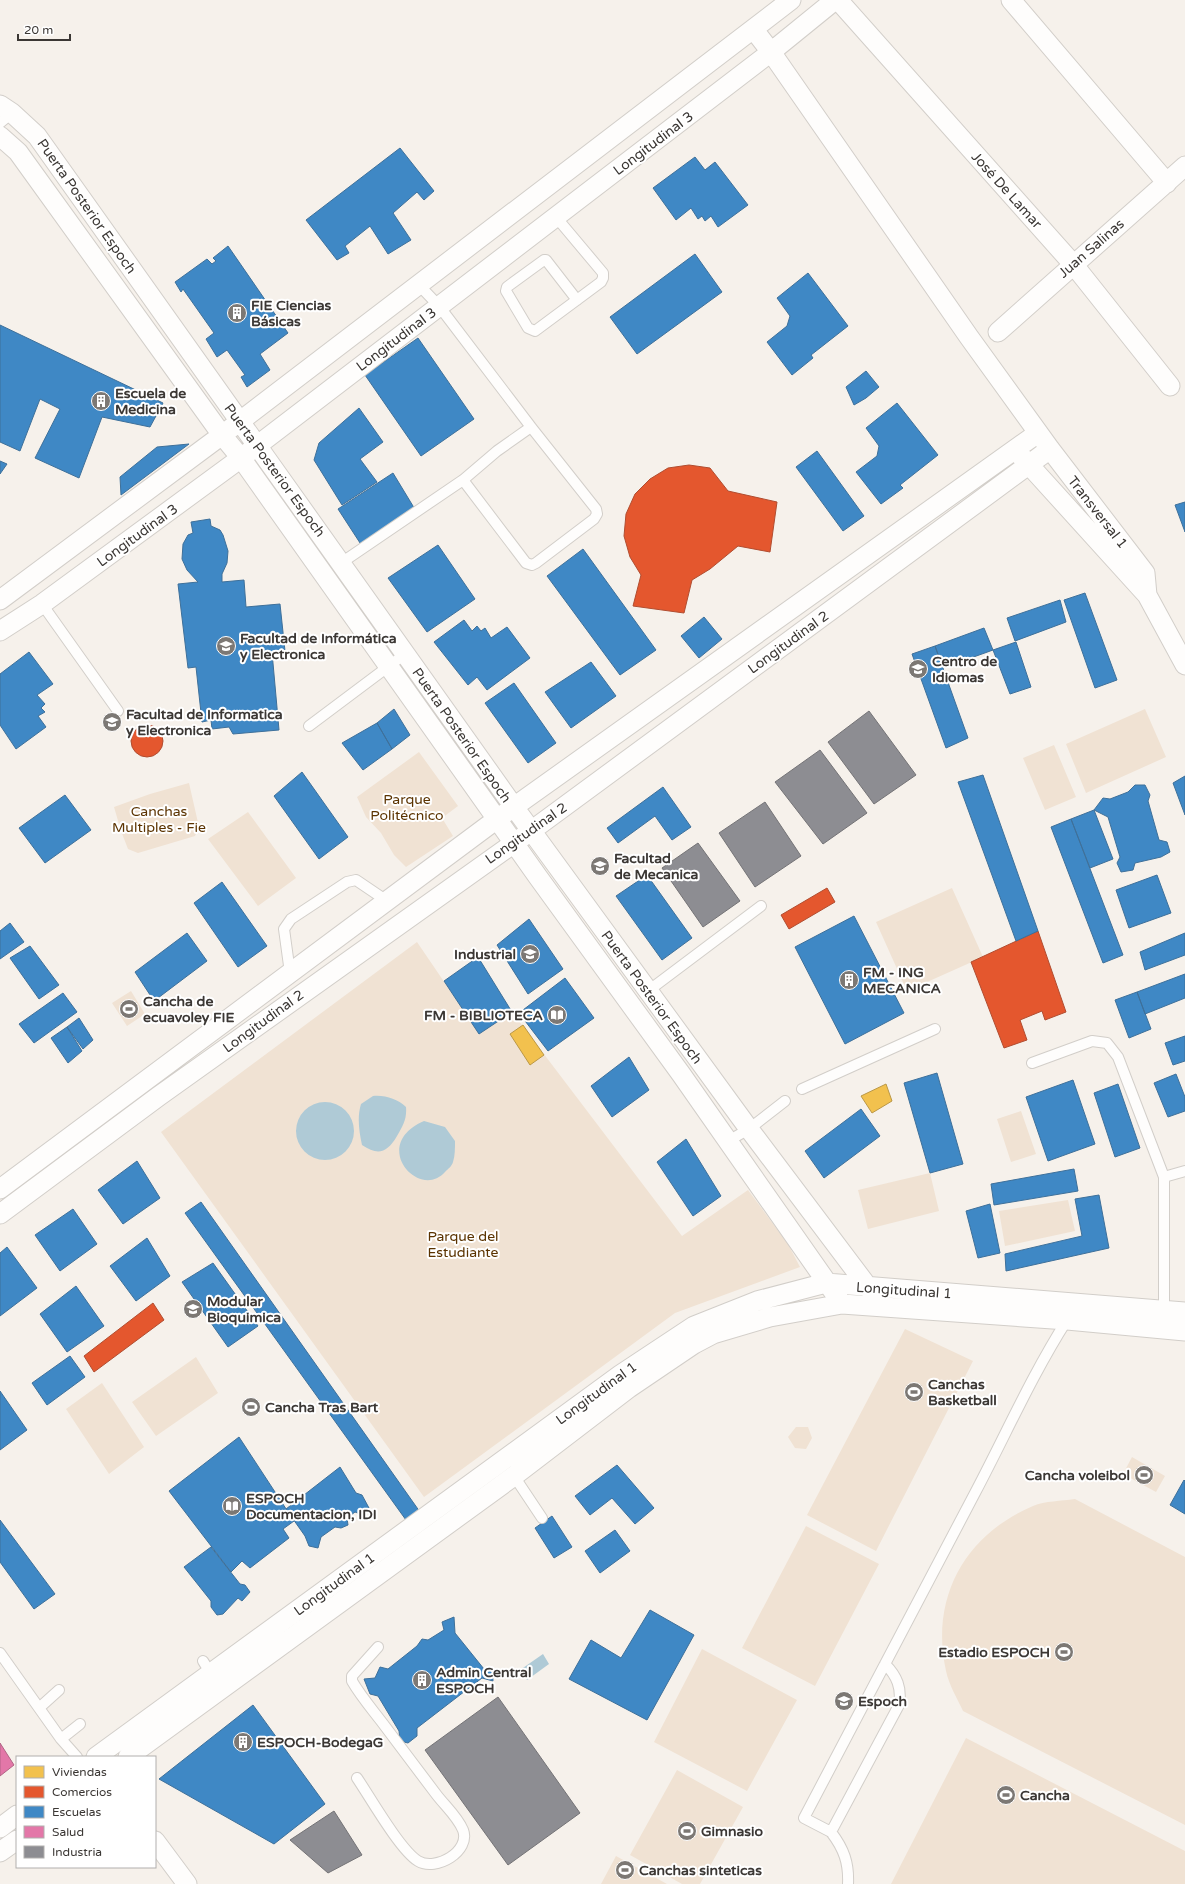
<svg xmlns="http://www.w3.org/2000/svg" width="1185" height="1884" font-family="'Varela Round',sans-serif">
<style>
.green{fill:#f0e2d3}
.water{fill:#afcad6}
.homes{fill:#f2c14e;stroke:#bb9846}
.shops{fill:#e4572e;stroke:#b14d30}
.schools{fill:#3f88c5;stroke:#3e709a}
.health{fill:#e377a8;stroke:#b16485}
.industry{fill:#8d8d92;stroke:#747376}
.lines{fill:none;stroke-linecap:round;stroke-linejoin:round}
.lane-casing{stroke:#d2cec9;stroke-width:12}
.street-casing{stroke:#d2cec9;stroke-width:21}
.lane{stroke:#fefdfc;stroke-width:10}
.street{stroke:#fefdfc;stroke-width:19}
.labels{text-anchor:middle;stroke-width:4;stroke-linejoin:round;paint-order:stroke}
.street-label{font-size:14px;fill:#3b3734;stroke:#fff}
.poi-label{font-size:14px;font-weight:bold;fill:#3b3734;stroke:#fff;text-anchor:start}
.park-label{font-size:14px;fill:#5b3300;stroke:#fff}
</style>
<rect width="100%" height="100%" fill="#f6f1eb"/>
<path class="green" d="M1145 709 1166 757 1086 793 1066 744Z
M1054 745 1076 797 1045 810 1023 758Z
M419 752 458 806 442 818 453 836 406 867 394 855 381 833 366 817 357 797Z
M189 783 199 827 195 836 138 853 128 849 121 831 114 807 150 794Z
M248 812 296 878 258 906 208 839Z
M952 888 983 957 907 991 876 922Z
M417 942 479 1033 512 1012 682 1236 748 1190 788 1244 800 1267 675 1313 424 1497 161 1132Z
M131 991 145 1014 127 1026 112 1003Z
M1021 1111 1036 1154 1011 1162 997 1119Z
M930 1173 939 1211 868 1229 858 1190Z
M1068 1200 1075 1231 1005 1246 999 1211Z
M905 1329 973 1361 876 1551 807 1515Z
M196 1357 218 1393 156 1436 132 1402Z
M102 1383 144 1447 109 1474 66 1409Z
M796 1427H808L812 1438 806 1449 795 1448 788 1437Z
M1132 1457 1165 1476 1156 1492 1123 1474Z
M1075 1499 1185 1557V1825L963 1711C957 1698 949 1685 946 1671 930 1599 964 1535 1033 1506 1045 1501 1061 1501 1075 1499Z
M806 1526 879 1564 815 1686 742 1648Z
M702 1649 797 1700 747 1791 654 1742Z
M966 1738 1185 1851V1884H891Z
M677 1770 743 1807 700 1884H682L630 1855Z
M616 1856 667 1884H601Z"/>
<path class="water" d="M373 1096C386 1095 397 1099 406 1107 407 1119 403 1126 397 1136 387 1153 378 1156 362 1145 359 1131 357 1117 361 1104Z
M296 1131a29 29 0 1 1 58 0a29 29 0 1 1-58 0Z
M424 1121 445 1127 455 1141C455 1148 455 1156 453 1162 452 1166 448 1169 445 1172 419 1201 369 1145 424 1121Z
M543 1654 549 1664 527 1680 520 1670Z"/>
<path class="homes" d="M523 1025 544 1055 530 1065 510 1034Z
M886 1084 892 1101 872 1113 861 1096Z"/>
<path class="shops" d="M689 465 710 468 728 491 777 502 770 552 738 546 710 569 692 580 684 613 633 606 641 575 630 557 624 536 626 514 635 494 650 479 668 468Z
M131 741a16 16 0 1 1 32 0a16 16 0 1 1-32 0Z
M827 888 835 902 789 929 781 915Z
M1038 931 1066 1012 1045 1020 1042 1011 1020 1020 1027 1040 1004 1048 971 962Z
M153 1303 164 1320 94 1372 84 1356Z"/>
<path class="schools" d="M400 148 434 191 424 200 417 192 393 213 411 240 388 254 370 226 345 246 349 253 337 260 306 220Z
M695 157 705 170 715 162 748 205 718 227 711 216 705 221 702 216 698 219 691 208 676 220 653 188Z
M228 246 288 333 260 354 270 370 247 387 241 377 245 375 227 350 217 357 206 339 214 333 183 289 181 292 175 282 207 259 212 264 216 261 213 258Z
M695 254 722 292 637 354 610 317Z
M808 273 848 326 811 355 813 358 792 375 767 342 787 326 790 316 777 298Z
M0 325 163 403 150 427 102 417 79 478 35 458 60 409 40 399 20 451 0 442Z
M418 338 474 419 421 456 365 375Z
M866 371 879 387 866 398 854 405 846 387Z
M897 403 938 455 900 485 903 488 881 504 856 472 877 456 879 446 866 428Z
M359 408 383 442 360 459 377 482 342 505 314 460 319 443Z
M189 444 121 495 120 477 157 447Z
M817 451 864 516 843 531 796 467Z
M0 461 7 464 0 474Z
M393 473 416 511 362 546 338 509Z
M1185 502V532L1175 505Z
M210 519 211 526 220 530 223 535 228 551 227 563 222 574V582L244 580 246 607 280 604 285 651 272 652 279 730 233 734 229 727 212 729 211 720 202 722 196 667 188 668 178 584 198 582 187 570 182 559 183 544 188 535 193 533 191 522Z
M438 545 475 599 427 632 388 578Z
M583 549 656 650 620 675 547 576Z
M1085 593 1117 680 1095 688 1064 600Z
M1060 600 1066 622 1015 641 1007 618Z
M704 617 722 639 699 658 681 636Z
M464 620 472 631 477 626 481 631 485 628 491 638 507 627 530 658 487 690 477 677 468 685 434 642Z
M984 628 993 650 943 668 935 646Z
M1016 642 1031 687 1010 694 993 650Z
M935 646 968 738 946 748 912 654Z
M29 652 53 684 37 695 45 704 41 708 45 712 38 716 46 727 16 749 0 725V674Z
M591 662 616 696 571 728 545 692Z
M514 683 556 743 528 763 485 703Z
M394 709 410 735 392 749 377 723Z
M377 723 392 749 363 770 342 743Z
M302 772 348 837 319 859 274 796Z
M983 775 1038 931 1016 941 958 782Z
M1185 776V815L1173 783Z
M1135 785H1145L1150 795 1148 801 1159 840 1167 842 1170 852 1161 857 1135 863 1133 870 1121 872 1117 863 1120 857 1108 817 1094 810 1103 798 1110 799 1128 792Z
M663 787 691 827 672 840 655 816 618 843 607 828Z
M65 795 91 830 45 863 19 828Z
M1094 810 1113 859 1090 868 1071 819Z
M1071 819 1123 955 1103 963 1051 827Z
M647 875 692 938 662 960 616 896Z
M1157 875 1171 913 1129 928 1116 890Z
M222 882 267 946 238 967 194 903Z
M854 916 904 1013 845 1044 795 947Z
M529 919 563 969 528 994 497 945Z
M10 923 24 942 0 959V931Z
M187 933 207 961 154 1001 135 972Z
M1185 933V955L1145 970 1140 952Z
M30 946 59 985 39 999 10 958Z
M478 957 512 1012 479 1034 444 981Z
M1185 974V998L1145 1014 1137 992Z
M565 978 594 1018 548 1051 519 1013Z
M1137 992 1151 1029 1129 1038 1115 1000Z
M63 993 77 1012 34 1043 19 1024Z
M79 1018 93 1040 83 1049 67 1027Z
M67 1027 82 1051 68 1063 51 1038Z
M1185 1036V1061L1173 1065 1165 1043Z
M629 1057 649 1090 612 1117 591 1086Z
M937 1073 963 1164 930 1173 904 1083Z
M1176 1074 1185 1097V1111L1168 1117 1154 1083Z
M1073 1080 1095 1144 1048 1161 1026 1097Z
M1118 1084 1140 1148 1115 1157 1094 1093Z
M861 1109 880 1136 824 1178 805 1151Z
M686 1139 721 1196 693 1216 657 1162Z
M137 1161 160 1198 123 1224 98 1190Z
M1074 1169 1078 1191 994 1205 991 1184Z
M1099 1195 1109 1248 1006 1271 1005 1254 1082 1236 1075 1199Z
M201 1202 420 1512 406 1520 185 1213Z
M990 1204 1000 1253 978 1258 966 1211Z
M73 1209 97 1244 60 1271 35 1235Z
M147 1238 170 1276 136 1301 110 1266Z
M7 1247 37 1288 0 1316V1253Z
M213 1263 258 1326 228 1347 182 1282Z
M76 1286 104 1326 67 1352 40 1314Z
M70 1356 85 1377 47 1405 32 1383Z
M0 1391 27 1430 0 1450Z
M239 1437 294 1521 283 1529 289 1538 250 1568 242 1561 231 1572 169 1491Z
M617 1465 654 1508 635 1524 612 1498 590 1515 575 1496Z
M340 1467 356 1493 362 1495 369 1508 363 1515 355 1512 347 1518 348 1525 341 1528 335 1527 321 1537 318 1548 309 1546 305 1536 286 1509Z
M1184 1480 1185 1481V1514L1170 1505Z
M552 1516 572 1547 554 1558 535 1528Z
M0 1520 55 1594 34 1609 0 1562Z
M615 1530 630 1551 600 1573 585 1551Z
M211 1547 240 1584 245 1585 250 1592 242 1601 238 1598 223 1614 217 1615 211 1607V1601L184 1567Z
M650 1610 694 1635 647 1720 569 1679 591 1640 621 1658Z
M454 1617 455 1633 484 1669 492 1668 493 1681 482 1678 417 1728V1736L408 1743 400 1741 399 1731 378 1696 370 1694 364 1679 375 1678 380 1667 388 1669 417 1646 422 1639 428 1640 444 1630 442 1622Z
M253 1705 325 1804 274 1844 159 1779Z"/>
<path class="health" d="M0 1743 14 1765 0 1776Z"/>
<path class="industry" d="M869 711 916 775 874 804 828 742Z
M820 750 867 813 823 844 775 782Z
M765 802 801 856 755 887 719 833Z
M698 843 740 901 703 927 662 868Z
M498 1697 580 1813 508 1865 425 1750Z
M334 1811 362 1855 328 1873 290 1840Z"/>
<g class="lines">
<g class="lane-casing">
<path id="lane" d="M0 123 12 113
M556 217 603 273V278L601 282 535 331 528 328 506 291 507 287 544 260H546L577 300
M463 480 526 563 532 565 536 563 594 519 597 514 596 509 531 427
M341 563 463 480 497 451 531 427 439 306 418 284
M42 604 118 711
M309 726 405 654
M290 973 284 929 291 919 347 882 356 880 387 901
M648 991 761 906
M1032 1063 1092 1041 1107 1043 1118 1057 1164 1177V1314
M802 1089 935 1029
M728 1141 749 1129 785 1101
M1164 1177 1185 1171
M514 1476 542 1518
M0 1653 61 1739 77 1757
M203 1661 211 1674
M885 1664C897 1676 902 1688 899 1705L831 1832 804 1818C861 1709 918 1600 976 1491 1006 1434 1032 1375 1067 1320
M39 1708 59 1690
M61 1739 80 1724
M357 1778C370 1797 400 1850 418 1861 436 1872 471 1851 463 1830 457 1816 445 1806 436 1794 417 1769 399 1745 381 1721 371 1708 360 1695 352 1681V1676L378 1647
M831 1832C844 1849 849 1863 848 1884"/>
</g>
<g class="street-casing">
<path id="street" d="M838 0 1073 264 1170 386
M1011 0 1167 183
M754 30 771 52 969 337 1050 449 1145 573 1147 595
M0 105 12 113 37 136 514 807 749 1129 883 1307
M0 136 18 152 222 435 241 458 538 877 681 1074 842 1304
M998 332 1185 166
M1021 456 1147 595 1185 665
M0 600 222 435 791 0
M0 631 42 604 241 458 771 52 835 0
M0 1189 497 819 1038 433
M0 1214 159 1096 531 831 1050 449
M96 1757 620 1375 694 1326 757 1301 826 1283 1185 1312
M128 1757 514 1476 629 1388 694 1344 713 1334 770 1317 842 1304 1067 1320 1185 1331
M0 1828 17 1815
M155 1841 187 1884
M0 1852 17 1840"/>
</g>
<use href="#lane" class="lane"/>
<use href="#street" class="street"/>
</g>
<defs>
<g id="building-disc" transform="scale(1)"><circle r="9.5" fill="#7c7874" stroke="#fff"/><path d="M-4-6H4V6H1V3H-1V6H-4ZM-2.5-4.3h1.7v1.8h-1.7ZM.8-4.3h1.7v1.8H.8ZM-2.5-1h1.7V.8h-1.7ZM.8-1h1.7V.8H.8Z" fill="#fff"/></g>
<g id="university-disc" transform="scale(1)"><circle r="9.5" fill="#7c7874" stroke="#fff"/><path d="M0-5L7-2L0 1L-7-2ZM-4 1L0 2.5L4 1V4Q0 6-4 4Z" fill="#fff"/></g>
<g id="school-disc" transform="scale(1)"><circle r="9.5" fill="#7c7874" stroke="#fff"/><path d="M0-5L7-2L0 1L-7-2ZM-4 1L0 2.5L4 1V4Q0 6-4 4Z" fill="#fff"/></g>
<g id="stadium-disc" transform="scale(1)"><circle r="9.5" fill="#7c7874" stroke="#fff"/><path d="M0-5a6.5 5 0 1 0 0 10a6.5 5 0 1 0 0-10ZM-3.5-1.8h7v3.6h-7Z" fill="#fff"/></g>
<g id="library-disc" transform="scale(1)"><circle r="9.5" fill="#7c7874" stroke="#fff"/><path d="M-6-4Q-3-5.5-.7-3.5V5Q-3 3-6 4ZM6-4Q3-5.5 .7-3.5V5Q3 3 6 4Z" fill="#fff"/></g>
</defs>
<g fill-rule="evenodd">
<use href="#building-disc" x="237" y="313"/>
<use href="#building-disc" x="101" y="401"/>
<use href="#university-disc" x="226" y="646"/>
<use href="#school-disc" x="918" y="669"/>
<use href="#school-disc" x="112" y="722"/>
<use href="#school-disc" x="600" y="866"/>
<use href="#school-disc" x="530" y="954"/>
<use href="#building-disc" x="849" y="980"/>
<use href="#stadium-disc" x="129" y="1009"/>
<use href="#library-disc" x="557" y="1015"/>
<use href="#school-disc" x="193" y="1309"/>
<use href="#stadium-disc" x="914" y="1392"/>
<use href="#stadium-disc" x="251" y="1407"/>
<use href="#stadium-disc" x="1144" y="1475"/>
<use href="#library-disc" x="232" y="1506"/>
<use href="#stadium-disc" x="1064" y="1652"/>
<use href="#building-disc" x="422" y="1680"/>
<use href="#school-disc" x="844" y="1701"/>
<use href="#building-disc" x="243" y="1742"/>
<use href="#stadium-disc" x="1006" y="1795"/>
<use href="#stadium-disc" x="687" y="1831"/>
<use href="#stadium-disc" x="625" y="1870"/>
</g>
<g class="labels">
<g class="street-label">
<text transform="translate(653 143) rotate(-37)" y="5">Longitudinal 3</text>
<text transform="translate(1007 190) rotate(48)" y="5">José De Lamar</text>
<text transform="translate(87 206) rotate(55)" y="5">Puerta Posterior Espoch</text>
<text transform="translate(1091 248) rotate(-41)" y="5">Juan Salinas</text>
<text transform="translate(396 339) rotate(-37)" y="5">Longitudinal 3</text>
<text transform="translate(275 470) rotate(54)" y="5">Puerta Posterior Espoch</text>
<text transform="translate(1098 512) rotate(52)" y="5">Transversal 1</text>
<text transform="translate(137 535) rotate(-36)" y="5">Longitudinal 3</text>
<text transform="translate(788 642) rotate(-36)" y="5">Longitudinal 2</text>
<text transform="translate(462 735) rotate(55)" y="5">Puerta Posterior Espoch</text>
<text transform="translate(526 833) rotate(-35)" y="5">Longitudinal 2</text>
<text transform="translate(652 997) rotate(54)" y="5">Puerta Posterior Espoch</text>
<text transform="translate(263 1021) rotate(-36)" y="5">Longitudinal 2</text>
<text transform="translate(904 1290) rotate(4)" y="5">Longitudinal 1</text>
<text transform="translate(596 1393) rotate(-36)" y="5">Longitudinal 1</text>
<text transform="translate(334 1584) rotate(-36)" y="5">Longitudinal 1</text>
</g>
<g class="poi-label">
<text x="251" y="310">FIE Ciencias<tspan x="251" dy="16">Básicas</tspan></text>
<text x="115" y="398">Escuela de<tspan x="115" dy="16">Medicina</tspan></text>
<text x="240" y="643">Facultad de Informática<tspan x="240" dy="16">y Electronica</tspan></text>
<text x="932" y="666">Centro de<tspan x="932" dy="16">Idiomas</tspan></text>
<text x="126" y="719">Facultad de Informatica<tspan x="126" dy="16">y Electronica</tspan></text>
<text x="614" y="863">Facultad<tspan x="614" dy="16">de Mecanica</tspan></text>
<text x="516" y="959" text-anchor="end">Industrial</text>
<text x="863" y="977">FM - ING<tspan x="863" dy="16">MECANICA</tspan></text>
<text x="143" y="1006">Cancha de<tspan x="143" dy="16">ecuavoley FIE</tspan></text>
<text x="543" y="1020" text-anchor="end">FM - BIBLIOTECA</text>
<text x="207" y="1306">Modular<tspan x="207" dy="16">Bioquimica</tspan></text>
<text x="928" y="1389">Canchas<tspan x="928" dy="16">Basketball</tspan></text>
<text x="265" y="1412">Cancha Tras Bart</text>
<text x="1130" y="1480" text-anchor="end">Cancha voleibol</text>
<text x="246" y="1503">ESPOCH<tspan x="246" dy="16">Documentacion, IDI</tspan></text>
<text x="1050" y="1657" text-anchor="end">Estadio ESPOCH</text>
<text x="436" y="1677">Admin Central<tspan x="436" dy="16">ESPOCH</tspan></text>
<text x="858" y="1706">Espoch</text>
<text x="257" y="1747">ESPOCH-BodegaG</text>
<text x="1020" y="1800">Cancha</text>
<text x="701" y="1836">Gimnasio</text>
<text x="639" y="1875">Canchas sinteticas</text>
</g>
<g class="park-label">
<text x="407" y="804">Parque<tspan x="407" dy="16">Politécnico</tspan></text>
<text x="159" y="816">Canchas<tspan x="159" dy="16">Multiples - Fie</tspan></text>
<text x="463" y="1241">Parque del<tspan x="463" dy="16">Estudiante</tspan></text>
</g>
</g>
<rect x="16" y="1756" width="140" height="112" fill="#ffffff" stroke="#b1afae"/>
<rect x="24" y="1766" width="20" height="12" fill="#f2c14e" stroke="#b1afae"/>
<text x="52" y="1776" font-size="12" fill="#3b3734">Viviendas</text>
<rect x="24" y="1786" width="20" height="12" fill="#e4572e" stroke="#b1afae"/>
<text x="52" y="1796" font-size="12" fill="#3b3734">Comercios</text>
<rect x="24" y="1806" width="20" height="12" fill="#3f88c5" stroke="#b1afae"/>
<text x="52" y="1816" font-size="12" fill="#3b3734">Escuelas</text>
<rect x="24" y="1826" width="20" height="12" fill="#e377a8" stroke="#b1afae"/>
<text x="52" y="1836" font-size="12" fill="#3b3734">Salud</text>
<rect x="24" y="1846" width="20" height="12" fill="#8d8d92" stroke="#b1afae"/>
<text x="52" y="1856" font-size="12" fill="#3b3734">Industria</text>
<path d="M18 34v6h52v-6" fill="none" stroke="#3b3734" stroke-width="2"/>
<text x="24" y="34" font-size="12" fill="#3b3734" stroke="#ffffff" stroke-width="3" paint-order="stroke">20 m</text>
</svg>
